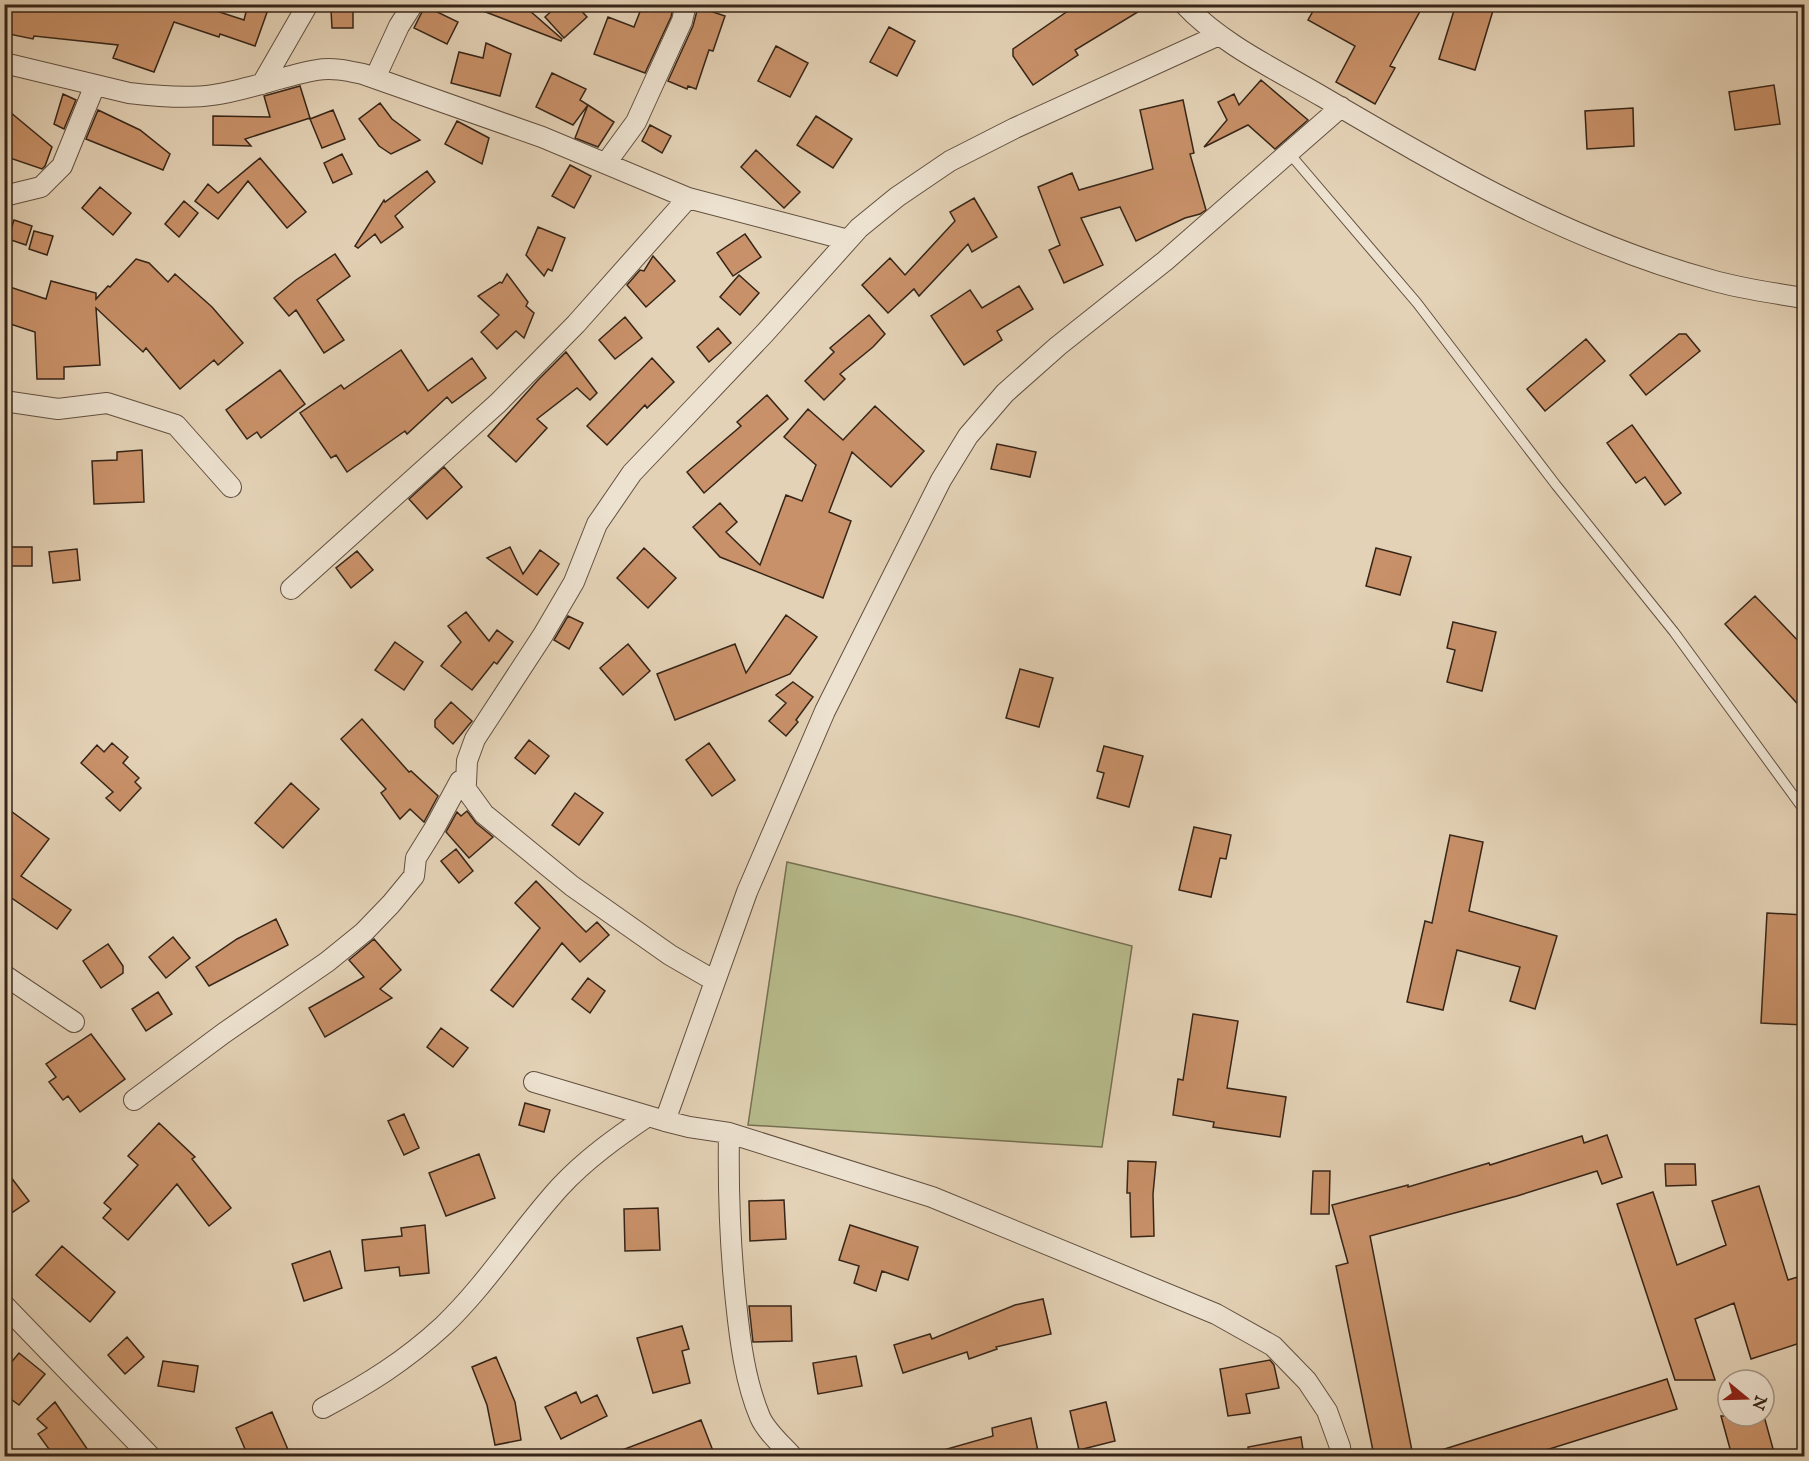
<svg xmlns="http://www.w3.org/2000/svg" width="1809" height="1461" font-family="'IM FELL English',serif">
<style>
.green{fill:#b7bb8c;stroke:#767052;stroke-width:1.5}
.building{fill:#c99169;stroke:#362518;stroke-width:1.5}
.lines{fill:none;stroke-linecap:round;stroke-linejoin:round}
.lane-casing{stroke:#625040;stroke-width:11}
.street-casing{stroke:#625040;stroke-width:22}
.lane{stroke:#ede2d0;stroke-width:9}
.street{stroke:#ede2d0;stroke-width:20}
</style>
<rect width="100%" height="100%" fill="#e4d2b6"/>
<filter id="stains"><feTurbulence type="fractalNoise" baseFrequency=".00333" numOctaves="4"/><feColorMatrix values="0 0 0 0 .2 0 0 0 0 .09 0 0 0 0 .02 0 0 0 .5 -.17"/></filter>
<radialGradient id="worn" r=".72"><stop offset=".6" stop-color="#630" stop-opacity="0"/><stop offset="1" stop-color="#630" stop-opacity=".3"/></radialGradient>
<path class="green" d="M787 862 1016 916 1132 946 1102 1147 748 1125Z"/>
<path class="building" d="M4 4H195L244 20 248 4H270L255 46 220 34 219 37 174 22 154 72 113 58 118 45 34 36 33 39 4 33Z
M470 4H522L562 39 561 41 470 6Z
M559 4H575L587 17 564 38 545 17Z
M643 4H674L671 17 645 73 594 54 608 17 634 27Z
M1078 4H1151L1075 50 1078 55 1033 85 1013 56V49Z
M1317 4H1424L1390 66 1395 68 1375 104 1336 82 1355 46 1308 20Z
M1456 4H1495L1475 70 1439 59Z
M425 6 458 22 447 44 414 28Z
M698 7 725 16 713 51 709 50 696 89 688 86 687 89 668 81 693 26Z
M353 9V28H332L331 10Z
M889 27 915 41 897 76 870 62Z
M486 43 511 54 500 96 451 83 459 52 483 58Z
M776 46 808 63 790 97 758 81Z
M552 73 586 89 580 100 588 105 573 125 536 107Z
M1261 80 1308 120 1275 149 1248 125 1204 147 1227 120 1218 102 1234 94 1239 105Z
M1774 85 1780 124 1735 130 1729 92Z
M300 86 310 118 245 139 251 146 213 145V116L270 117 264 96Z
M63 94 76 100 64 129 54 124Z
M1183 100 1194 153 1190 154 1206 210 1200 214 1185 218 1136 241 1120 207 1081 218 1103 265 1064 283 1049 250 1060 245 1038 187 1072 173 1079 190 1153 169 1140 110Z
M380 103 392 119 420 140 391 154 379 146 359 119Z
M588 105 614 122 598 147 575 138Z
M4 107 52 147 45 166 42 169 4 156Z
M1633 108 1634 146 1587 149 1585 111Z
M98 110 140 130 170 154 163 170 86 139Z
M333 110 345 139 322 148 310 119Z
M816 116 852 139 833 168 797 145Z
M457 121 489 138 482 164 445 144Z
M650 125 671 136 662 153 642 141Z
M756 150 800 192 784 208 741 167Z
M342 154 352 174 333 183 324 163Z
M260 158 306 212 287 228 248 181 218 219 195 201 208 184 218 193Z
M570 165 591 176 574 208 552 196Z
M427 171 435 182 395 216 403 227 381 243 375 234 358 248 355 246 384 200 385 202Z
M100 187 131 213 113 235 82 208Z
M974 198 997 237 972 252 968 244 919 296 914 289 888 313 862 285 890 258 905 275 955 221 950 212Z
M184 201 198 213 179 237 165 224Z
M14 220 32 226 26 245 8 239Z
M538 227 565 238 552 271 548 269 544 276 526 255Z
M34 231 53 236 47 255 29 249Z
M745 234 761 257 733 276 717 253Z
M335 254 350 276 317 300 344 340 324 353 296 310 289 316 274 298 296 280Z
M653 256 675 281 646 307 627 285 640 270 644 271Z
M136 259 149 263 168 282 175 274 212 307 243 343 218 365 214 360 180 389 146 348 143 352 96 308 100 365 64 367V379H37L35 332 4 322V285L46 299 51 281 96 293V299L108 286 110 287Z
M507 274 528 302 526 306 534 313 524 338 516 331 497 349 481 332 499 315 478 296 500 282 502 283Z
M739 275 759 293 740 315 720 297Z
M1019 286 1033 309 997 331 1002 340 964 365 931 316 970 290 982 308Z
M869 315 885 334 873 347 840 374 845 379 824 400 805 381 834 352 830 348Z
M625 317 642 338 615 359 599 340Z
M718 328 731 343 709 362 697 347Z
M1679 334H1686L1700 351 1646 395 1630 375Z
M1586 339 1605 361 1545 411 1527 389Z
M401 350 428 391 472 358 486 378 452 403 447 397 407 434 405 431 347 472 336 455 331 458 300 413 341 385 344 389Z
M566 352 597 393 590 400 577 388 537 419 547 428 516 462 488 436 538 380Z
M652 358 674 382 647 408 645 405 607 445 587 426Z
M280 370 305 404 261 438 257 432 247 439 226 410Z
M767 395 788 419 704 493 687 472 741 426 737 422Z
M875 406 924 451 891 487 852 452 829 512 851 521 823 598 720 557 693 527 720 503 737 522 726 532 760 565 786 495 802 501 816 465 784 437 808 409 843 440Z
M1632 425 1681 493 1665 505 1645 477 1636 483 1607 443Z
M997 444 1036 452 1030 477 991 469Z
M142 450 144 502 94 504 92 461 117 460V452Z
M444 467 462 487 427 519 409 499Z
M4 547H32V566H4Z
M510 547 523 574 540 550 559 564 537 595 487 558Z
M644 548 676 578 648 608 617 578Z
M1376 548 1411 557 1400 595 1366 586Z
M77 549 80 580 53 583 49 552Z
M357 551 373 570 351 588 336 568Z
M1755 596 1804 647V711L1725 624Z
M466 612 489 641 497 630 513 642 497 664 494 662 472 690 441 666 461 642 448 626Z
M786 615 817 637 790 674 675 720 657 674 735 644 746 673Z
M568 616 583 623 569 649 554 640Z
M1453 622 1496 632 1482 691 1447 682 1455 650 1447 648Z
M395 642 423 662 404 690 375 670Z
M628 644 650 671 623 695 600 668Z
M1020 669 1053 678 1039 727 1006 718Z
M793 682 813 697 796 720 798 722 786 736 769 721 786 703 776 695Z
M451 702 472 721 453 744 435 727V720Z
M362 719 409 772 411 771 438 796 424 822 410 809 400 819 381 793 386 789 341 739Z
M529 740 549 756 535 774 515 758Z
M112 743 128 757 123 763 139 778 135 782 141 788 120 811 106 798 113 792 81 763 97 745 104 752Z
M709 743 735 780 712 796 686 760Z
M1104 746 1143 756 1129 807 1097 798 1104 773 1097 771Z
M291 783 319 809 283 848 255 823Z
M575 793 603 813 579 845 552 825Z
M4 806 49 839 21 876 71 910 57 929 7 895 4 898Z
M467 811 476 823 493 837 469 858 446 832 457 812 461 816Z
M1194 827 1231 835 1226 859 1220 858 1211 897 1179 890Z
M1450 835 1483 842 1469 911 1557 936 1535 1009 1510 1001 1520 967 1457 950 1443 1010 1407 1002 1425 921 1432 923Z
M456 849 473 871 459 883 441 861Z
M536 881 586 932 597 922 609 935 580 962 562 943 513 1007 491 990 540 928 515 903Z
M1767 913 1804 915V1025L1761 1023Z
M276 919 288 945 209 986 196 967 237 939Z
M173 937 190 958 166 978 149 957Z
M374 939 401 970 380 989 392 998 325 1037 309 1008 364 977 349 960Z
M108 944 123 966V973L101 988 83 961Z
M588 978 605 991 590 1013 572 999Z
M158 992 172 1014 146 1031 132 1009Z
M1193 1014 1238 1021 1227 1088 1286 1097 1280 1137 1213 1127 1214 1122 1173 1115 1178 1079 1183 1080Z
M441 1028 468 1048 453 1067 427 1047Z
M91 1034 125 1079 80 1112 68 1096 63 1100 49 1082 56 1077 46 1064Z
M525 1103 550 1110 544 1132 519 1125Z
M404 1114 419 1148 404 1155 388 1121Z
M159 1123 195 1157 192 1159 231 1208 209 1226 177 1184 128 1240 103 1218 111 1209 104 1203 138 1165 128 1156Z
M1607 1135 1622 1177 1602 1184 1597 1171 1517 1196 1370 1236 1413 1456H1374L1336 1266 1348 1263 1332 1205 1408 1185V1187L1489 1163 1490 1165 1582 1136 1584 1143Z
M479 1154 495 1198 446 1216 429 1173Z
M1128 1161 1156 1162 1153 1194 1154 1236 1131 1237 1130 1193H1127Z
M1665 1164H1695L1696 1185 1666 1186Z
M4 1168 29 1201 4 1218Z
M1313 1171H1330L1329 1214H1311Z
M1759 1186 1788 1280 1804 1275V1325L1798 1327 1803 1342 1751 1359 1734 1303 1695 1319 1715 1380H1675L1617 1204 1653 1192 1677 1265 1726 1245 1712 1201Z
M784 1200 786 1239 750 1241 749 1201Z
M658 1208 660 1250 625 1251 624 1209Z
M425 1225 429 1273 400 1276 399 1267 365 1271 362 1240 402 1236 401 1228Z
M850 1225 918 1247 908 1280 882 1271 876 1291 854 1283 859 1266 839 1260Z
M62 1246 115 1292 90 1322 36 1275Z
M330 1251 342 1288 304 1301 292 1264Z
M1043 1299 1051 1334 996 1347 997 1349 969 1359 967 1352 903 1373 894 1345 930 1334 932 1339 1015 1305Z
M749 1306H791L792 1341 753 1342Z
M682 1326 689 1349 682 1351 690 1383 653 1393 637 1338Z
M127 1337 144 1357 125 1374 108 1355Z
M19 1353 45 1374 19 1405 4 1394V1371Z
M856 1356 862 1386 818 1394 813 1363Z
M496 1357 515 1402 521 1440 495 1445 487 1405 472 1367Z
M1270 1360 1274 1365 1279 1388 1246 1394 1250 1413 1228 1416 1220 1369Z
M163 1361 198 1366 194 1392 158 1386Z
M1667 1379 1677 1409 1527 1456H1436L1435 1452Z
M576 1392 581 1403 597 1395 607 1416 561 1439 545 1407Z
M55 1402 92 1456H54L38 1434 47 1428 37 1419Z
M1106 1402 1115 1441 1079 1450 1070 1411Z
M272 1412 289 1452 279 1456H248L236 1428Z
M1721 1416H1764L1775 1456H1732Z
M1031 1418 1039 1456H941L940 1451 993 1436 992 1428Z
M701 1420 715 1456H609V1455Z
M1301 1437 1304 1456H1249L1248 1447Z"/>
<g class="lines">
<g class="lane-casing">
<path id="lane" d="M1289 153 1417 303 1556 485 1674 632 1804 810"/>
</g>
<g class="street-casing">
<path id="street" d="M1184 4C1221 44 1277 70 1323 97 1447 170 1571 242 1711 280 1742 289 1773 293 1804 298
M4 63 129 93C155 96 188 99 213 95 248 90 282 76 317 70 332 67 349 71 363 74L542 137 688 198 848 240
M375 78 399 26 413 4
M262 84 308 4
M606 163 636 122 682 21 686 4
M4 196 41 187 62 166 95 85
M4 401 58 409 107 403 176 425 231 487
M291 589 498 403 576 324 688 198
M460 781 466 783 467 761 475 739 543 635 574 582 597 524 632 473 764 334 859 228 897 197 950 161 1015 128 1219 35
M460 781 484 814 572 886 670 955 715 981
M4 975 74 1022
M534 1082 665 1121 689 1127 729 1133 932 1197 1216 1314 1273 1346 1307 1381 1327 1411 1340 1447 1341 1456
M134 1100 224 1033 327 962 364 932 391 904 414 876 416 858 434 829 460 781
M665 1121 747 892 825 711 941 480 968 436 1005 393 1058 346 1165 261 1341 107
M729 1133C728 1190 730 1246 736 1302 740 1341 745 1381 760 1417 766 1431 782 1445 792 1456
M4 1305 150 1456
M323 1408C368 1384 405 1361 443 1326 487 1284 519 1232 560 1187 586 1159 617 1137 648 1116"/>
</g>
<use href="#lane" class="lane"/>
<use href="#street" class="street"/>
</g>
<rect width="1809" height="1461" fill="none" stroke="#e4d2b6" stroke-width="24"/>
<rect x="6" y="6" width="1797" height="1449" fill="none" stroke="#362518" stroke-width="3"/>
<rect x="12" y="12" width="1785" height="1437" fill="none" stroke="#362518" stroke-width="1.5"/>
<g transform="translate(1746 1398) rotate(109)"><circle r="28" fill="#ede2d0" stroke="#a49686" stroke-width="1.5"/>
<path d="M0-4.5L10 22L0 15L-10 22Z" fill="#8f2418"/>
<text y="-9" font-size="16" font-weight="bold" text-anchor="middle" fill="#362518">N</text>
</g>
<rect width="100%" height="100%" filter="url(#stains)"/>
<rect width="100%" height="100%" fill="url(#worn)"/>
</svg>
